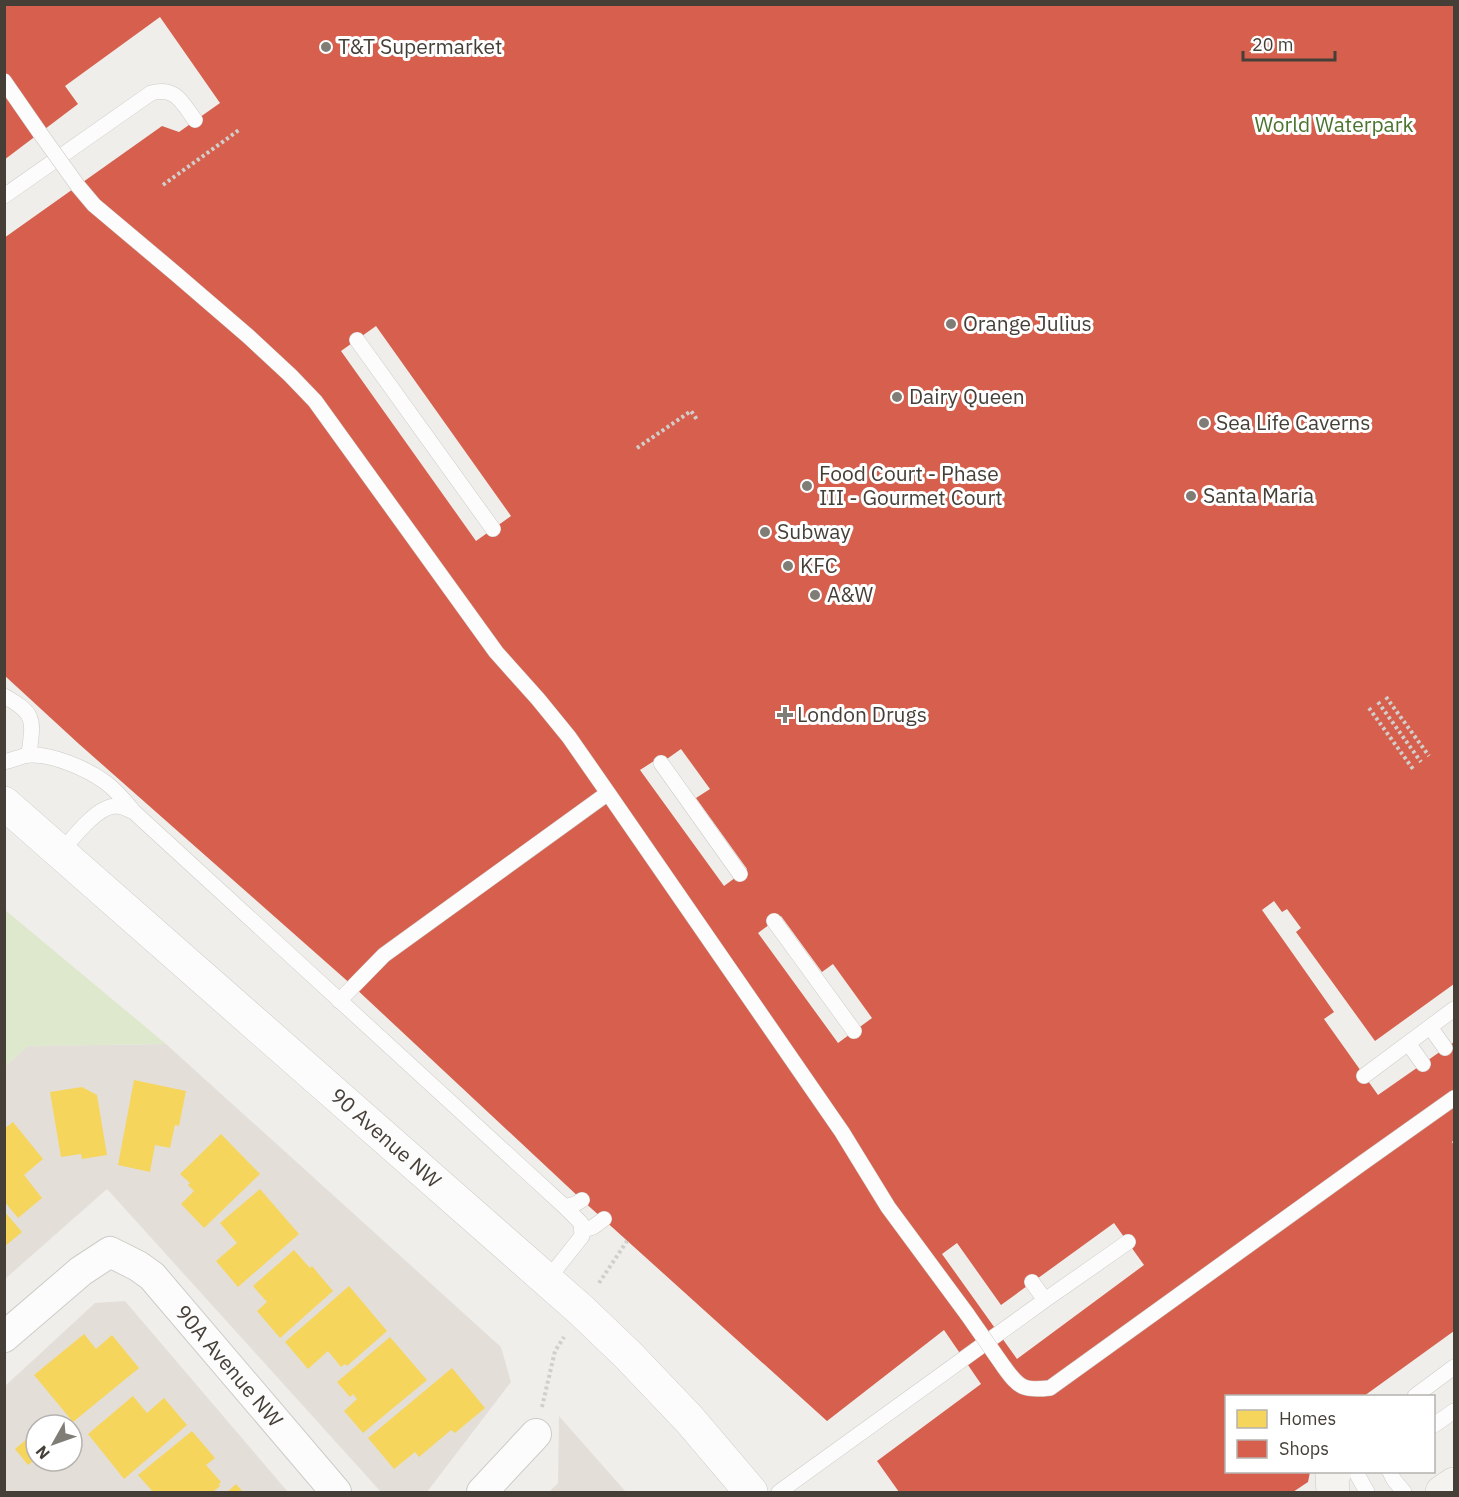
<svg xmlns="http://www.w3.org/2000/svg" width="1459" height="1497" font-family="'IBM Plex Sans',sans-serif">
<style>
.residential{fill:#e3dfd8;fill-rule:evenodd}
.green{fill:#dee8cc}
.homes{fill:#f6d55c}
.shops{fill:#d6604d;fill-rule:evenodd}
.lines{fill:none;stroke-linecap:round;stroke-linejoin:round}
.service-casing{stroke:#cdccc8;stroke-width:16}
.minor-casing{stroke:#cdccc8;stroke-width:32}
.tertiary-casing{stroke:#cdccc8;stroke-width:34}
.secondary-casing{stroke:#cecac1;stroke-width:34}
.path{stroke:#d1cecb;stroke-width:4;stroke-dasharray:3 3;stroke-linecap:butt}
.service{stroke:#fdfcfc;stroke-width:15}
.minor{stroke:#fdfcfc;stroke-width:30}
.tertiary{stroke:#fdfcfc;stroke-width:33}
.secondary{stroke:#f5f3ef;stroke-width:33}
.service-bridge-casing{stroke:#cdccc8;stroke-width:16;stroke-linecap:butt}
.service-bridge{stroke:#fdfcfc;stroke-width:15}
.poi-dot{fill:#807c76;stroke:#fff;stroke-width:2}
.labels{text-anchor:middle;stroke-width:6;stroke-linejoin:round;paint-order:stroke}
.poi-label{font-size:21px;fill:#453f37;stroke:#fff;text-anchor:start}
.park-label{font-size:21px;fill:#4b732e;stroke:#fff}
.street-label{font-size:21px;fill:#453f37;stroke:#fff}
</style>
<rect width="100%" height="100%" fill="#efeeea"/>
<path class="residential" d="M166 1044 501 1347 511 1382 427 1492H381L107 1189 5 1279V1066L28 1046Z
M125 1301 288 1492H5V1386L95 1303ZM36 1425H72V1461H36Z
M559 1416 626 1492H549L558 1483Z"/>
<path class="green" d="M4 910H5L166 1044 28 1046 5 1066Z"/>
<path class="homes" d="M134 1080 186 1091 179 1126 175 1125 170 1148 155 1145 150 1172 118 1165Z
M82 1087 97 1095 107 1155 82 1159 81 1154 61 1157 50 1092Z
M13 1122 43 1159 24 1175 42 1198 18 1218 4 1201V1129Z
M221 1134 260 1174 204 1228 181 1204 194 1191 188 1185 190 1183 180 1174Z
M260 1189 299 1234 238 1287 216 1261 237 1243 220 1223Z
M4 1211 22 1232 4 1247Z
M294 1250 310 1268 312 1266 333 1291 280 1338 257 1311 267 1302 253 1286Z
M349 1286 387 1331 347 1366 345 1364 341 1367 328 1351 308 1369 285 1342Z
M84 1334 96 1349 112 1335 139 1368 73 1422 34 1375Z
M390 1337 427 1380 363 1433 344 1411 357 1399 353 1394 350 1397 337 1382Z
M452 1368 485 1408 455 1433 451 1430 419 1457 415 1452 394 1469 368 1438Z
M133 1396 147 1413 164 1398 187 1425 124 1479 88 1434Z
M192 1431 215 1458 206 1465 221 1482 219 1484 220 1486 213 1492H153L138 1475Z
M28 1438 36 1449V1459L28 1465 15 1449Z
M236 1484 243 1492H227Z"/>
<path class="shops" d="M4 4H1454V984L1375 1041 1296 932 1301 928 1287 909 1282 912 1274 901 1262 910 1334 1012 1324 1019 1378 1095 1454 1042V1140L1452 1142 1454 1145V1331L1364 1396H1226V1472H1310L1308 1482 1293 1492H899L877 1461 981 1384 944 1330 827 1421 582 1200 353 986 79 744 4 675V238L162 126 179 132 220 103 160 17 65 86 78 104 4 160ZM376 326 511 516 476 541 341 351ZM681 749 710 789 696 798 747 869 724 886 640 770 654 761 657 766ZM781 916 822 972 833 964 872 1018 838 1043 758 933ZM1114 1223 1144 1265 1017 1359 942 1254 957 1243 1001 1305Z"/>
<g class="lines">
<g class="service-casing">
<path id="service" d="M4 81 40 133
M78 186 94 205 176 274 248 336 290 375 315 401 496 652 538 699 569 737 608 793 384 955 339 1001
M4 196 151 93C176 86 182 103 195 120
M357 340 493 529
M4 696C37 714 33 721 29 754
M4 762C13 760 23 755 31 755 53 754 87 769 105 782 116 790 125 801 134 812L565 1207 581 1223 582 1236 548 1279
M661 763 740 874
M608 793 842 1132 888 1207 967 1314
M61 852C73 838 96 807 115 806 121 806 128 809 134 812
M774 921 854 1031
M1430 1027 1445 1048
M1408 1043 1423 1064
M1364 1076 1454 1009
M565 1207 575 1204 582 1200
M583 1230 593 1227 604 1219
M1032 1282 1045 1300
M1004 1367C1019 1388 1024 1391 1050 1388L1361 1164 1454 1098
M1415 1396 1454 1367
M1434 1425 1454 1411
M1358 1472 1357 1474 1367 1492
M1390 1472 1394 1480 1404 1492
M779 1492 1045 1300 1128 1242"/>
</g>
<g class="minor-casing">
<g id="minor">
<path id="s1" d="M4 1337 81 1271 110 1252 138 1266 152 1276 336 1492"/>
<path d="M482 1492 536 1434"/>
</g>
</g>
<g class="tertiary-casing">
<g id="tertiary">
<path id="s2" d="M4 803 581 1310 628 1355 689 1419 751 1492"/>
</g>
</g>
<g class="secondary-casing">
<path id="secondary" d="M1333 1492 1332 1477 1335 1472
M1442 1492 1454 1484"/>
</g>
<path class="path" d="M163 185 239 130
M637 448 691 411 698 421
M1386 697 1429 756
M1378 702 1421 762
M1369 708 1413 769
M599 1283 627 1241
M542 1407 555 1351 564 1337"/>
<use href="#service" class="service"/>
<use href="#minor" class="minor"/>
<use href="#tertiary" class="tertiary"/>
<use href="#secondary" class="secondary"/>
<g class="service-bridge-casing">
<path id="service-bridge" d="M40 133 78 186
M967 1314 1004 1367"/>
</g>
<use href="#service-bridge" class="service-bridge"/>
</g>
<g class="poi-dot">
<circle cx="326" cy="47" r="6"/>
<circle cx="951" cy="324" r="6"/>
<circle cx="897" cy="397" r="6"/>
<circle cx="1204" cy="423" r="6"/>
<circle cx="807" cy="486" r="6"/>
<circle cx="1191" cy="496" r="6"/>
<circle cx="765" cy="532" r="6"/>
<circle cx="788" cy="566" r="6"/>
<circle cx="815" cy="595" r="6"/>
<path d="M782 706h6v6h6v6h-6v6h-6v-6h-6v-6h6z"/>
</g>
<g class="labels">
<g class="poi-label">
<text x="338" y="54">T&amp;T Supermarket</text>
<text x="963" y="331">Orange Julius</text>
<text x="909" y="404">Dairy Queen</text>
<text x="1216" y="430">Sea Life Caverns</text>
<text x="819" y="481">Food Court - Phase<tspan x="819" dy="24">III - Gourmet Court</tspan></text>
<text x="1203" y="503">Santa Maria</text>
<text x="777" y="539">Subway</text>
<text x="800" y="573">KFC</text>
<text x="827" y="602">A&amp;W</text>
<text x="797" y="722">London Drugs</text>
</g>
<g class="park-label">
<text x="1334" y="132">World Waterpark</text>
</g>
<g class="street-label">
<text dy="7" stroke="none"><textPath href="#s2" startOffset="508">90 Avenue NW</textPath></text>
<text dy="7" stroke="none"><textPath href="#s1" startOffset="303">90A Avenue NW</textPath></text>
</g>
</g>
<rect width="1459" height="1497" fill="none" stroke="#453f37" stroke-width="12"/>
<rect x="1225" y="1395" width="210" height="78" fill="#ffffff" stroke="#b5b2af" stroke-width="1.5"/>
<rect x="1237" y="1410" width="30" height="18" fill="#f6d55c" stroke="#b5b2af" stroke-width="1.5"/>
<text x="1279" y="1425" font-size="18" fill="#453f37">Homes</text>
<rect x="1237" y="1440" width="30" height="18" fill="#d6604d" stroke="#b5b2af" stroke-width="1.5"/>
<text x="1279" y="1455" font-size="18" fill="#453f37">Shops</text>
<g transform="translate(54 1443) rotate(230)"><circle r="28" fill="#ffffff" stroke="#b5b2af" stroke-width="1.5"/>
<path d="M0-4.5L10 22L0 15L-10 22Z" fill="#807c76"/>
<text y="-9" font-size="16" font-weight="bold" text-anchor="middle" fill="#453f37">N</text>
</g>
<path d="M1243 51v9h92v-9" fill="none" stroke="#453f37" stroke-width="3"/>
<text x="1252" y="51" font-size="18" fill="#453f37" stroke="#ffffff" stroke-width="4.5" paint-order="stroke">20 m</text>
</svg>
